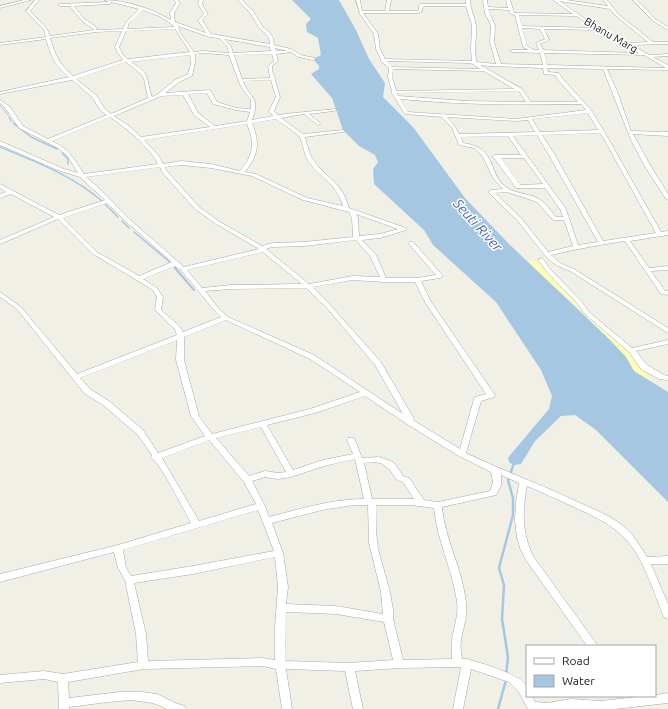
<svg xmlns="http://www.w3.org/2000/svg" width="668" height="709" font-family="Ubuntu,sans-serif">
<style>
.sand{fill:#feffb7}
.water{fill:#a5c7e1}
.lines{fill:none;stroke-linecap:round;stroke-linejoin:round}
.stream-far3{stroke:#a5c7e1;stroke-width:1}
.stream-far2{stroke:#a5c7e1;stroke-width:1.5}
.stream-far1{stroke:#a5c7e1;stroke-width:2}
.stream{stroke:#a5c7e1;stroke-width:2.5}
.minor-casing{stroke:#a7a7a7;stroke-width:1}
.minor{fill:#fff;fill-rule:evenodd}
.labels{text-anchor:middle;stroke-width:3;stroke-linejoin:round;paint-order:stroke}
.far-street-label{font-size:11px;fill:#202020;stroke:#fff}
.water-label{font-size:14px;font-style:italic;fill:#4767b6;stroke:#fff}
</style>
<rect width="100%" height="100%" fill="#f1f0e7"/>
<path class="sand" d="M541 260 587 313 631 350 652 382 634 371 626 357 607 337 570 300 527 262Z"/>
<path class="water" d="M292 0H339L356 30 369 59 385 83 383 97 413 127 465 198 509 244 607 337 626 357 634 371 668 392V502L596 430 575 415 561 416 535 441 521 464 513 465 509 462 508 458 511 454 549 409 552 396 541 370 496 302 433 245 424 230 374 184 373 169 378 162 375 155 359 146 343 130 332 98 311 74 319 69V66L313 59 321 55 318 38 307 32 306 24 311 19Z"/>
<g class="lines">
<path class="stream-far3" d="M0 105 8 115"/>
<path class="stream-far2" d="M9 117 11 121
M13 123 31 137 57 149
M0 147C36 162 72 175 102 201
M62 153 68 159V164
M105 204 118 217
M122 221 129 228
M134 232 171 263
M173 266 176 269"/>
<path class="stream-far1" d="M175 268 194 290"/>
<path class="stream" d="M506 675 508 657 502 619 504 585 499 568 513 515V498L508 480 514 463
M498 709 506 680"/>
<g class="minor-casing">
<path id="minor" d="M24 0H31L0 8V6Z
M35 0H39L30 11 47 29 50 36 94 30 92 28 82 21 70 6H59V4L109 2 104 0C126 0 152 9 171 20L170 13 176 3 174 0H178L180 3 174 13 175 22 206 33 198 20 204 14 198 4 199 0H203L202 4 208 14 202 20 211 34 270 44 269 38 266 34 260 29 250 13 238 0H242L253 11 263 27 269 32 273 38 274 45 291 49 301 55 315 58V59L313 60 298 57 291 52 276 54 278 61 272 66C272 71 273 76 276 79L275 80 280 97 274 111 278 115 294 113 336 109V110L334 111 309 114 320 123V124L318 125 304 114 281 118 303 134 343 130 345 131 343 132 305 137C307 145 309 154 314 161 328 180 342 182 349 208L406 228 407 229 406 230 380 238 362 240 376 255 386 278H417L436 275 409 244 408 243 409 242H413L443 276 440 278 421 281 431 302 495 395 494 397 481 401 466 453C503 471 541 484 578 502 593 509 610 515 623 526 634 535 640 546 647 557L668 556V564H651L668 604V619L665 618 663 615C655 594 643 559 629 543 615 526 597 518 578 509 561 501 544 493 527 486 522 512 522 532 533 556L598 646H587L526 560 520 548 517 538 515 520 516 502 519 483 501 475V485L496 495 442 507C445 540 463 570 466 603 468 616 463 628 461 640 460 646 461 653 462 659H467C480 663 521 674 527 687 528 689 527 693 527 696H532L535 702 547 703 571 699 601 701 646 696H655V695L668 693V703L615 709H528L518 691 509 682 471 669 463 709H453L461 667 399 668 355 671 363 709H353L345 671 286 669 292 709H282L276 669 263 666 144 669 68 682 69 698 120 692H142L157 694 175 703 185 706 186 709H167L153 703 131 700 108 702 69 707V709H59L58 682 44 679 0 683V675L44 671 63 674 138 662 136 634 125 580 118 568 114 552 0 582V574L118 545 191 523C185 512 160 462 152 459L151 457 152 455 137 434 103 405 84 393 17 309 0 297V292L21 307 77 374 177 335 174 328 155 310 157 297 153 290 93 254 58 219 0 244V240L54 217 11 194 0 198V194L6 192 0 188V184L59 215 105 200 80 177 60 171 0 145V141L64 169 78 173 67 155 58 148 19 128 6 109 0 103V100L10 107 23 126 48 139 107 115 101 111 92 97 72 80 0 94V92L69 77C55 66 51 56 46 39L0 45V43L46 37 44 30 26 11ZM111 2 139 9 126 22 123 29 97 30 95 26 84 19 74 6 110 4ZM143 10 159 16 173 25 174 27 127 29 129 23ZM178 26 209 37 219 38 227 46 229 53 203 51 194 52 180 33ZM175 29 190 52 128 59 123 55 119 47 126 31ZM122 31 115 47 117 52 123 60 73 76C60 65 55 55 50 38L96 32ZM224 39 270 47 271 51 233 53 231 46ZM275 48 288 51H276ZM203 53 229 55 241 87 251 100V109L236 108 217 102 211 91 209 90 165 93 179 82 192 76 195 63V54ZM272 54 274 61 268 66 270 78 242 79 234 55ZM190 55 191 63 188 74 175 80 158 94 152 97C145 77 152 75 131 62ZM126 62 141 74 144 79 148 98 111 114 105 109 96 95 76 79ZM271 80 276 97 269 111 273 116 252 120C261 96 250 100 243 81ZM207 93 213 104 236 110 250 112 247 121 215 126 198 113 188 94ZM183 95 194 115 210 127 141 137 129 126 114 116 161 96ZM110 117C127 129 149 146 158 164L84 174C73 157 71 151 52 141ZM276 119C283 125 292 129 299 136 302 139 304 153 307 159 319 178 337 183 343 206L307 198 256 174 245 172C259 154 260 143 252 123ZM247 124C255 144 254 154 240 171L211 164 181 161 163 164 159 156 144 140ZM181 165 211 168 252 176 303 200 349 212 352 218 353 237 304 242 272 243 262 246 220 222 199 207 166 170 165 167ZM160 167 162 172 195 209 216 224 259 249 184 267 127 217 101 190 86 177ZM107 203 123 219 172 262 139 276 97 252 63 218ZM356 214 398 229 380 234 359 236 358 218ZM356 240 370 256 380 277 353 276 309 284 266 249 272 247 304 246ZM263 252 302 284 231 285 202 288 187 270ZM175 266 181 270 215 311 221 317 183 332 179 326 161 310 163 297 157 288 143 279ZM353 280 384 282H415L425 302 486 394 475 397 474 399 460 449 413 420 414 419 381 362 331 306 313 287ZM306 288 327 308 375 365 403 414 314 355 228 317 219 309 205 291 231 289ZM226 320 310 359 360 392 310 409 212 434 199 416 184 360V337ZM177 340 176 360 191 416 205 436 158 453 143 430 109 401 90 389 80 378ZM365 396 410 426 459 456 491 472 493 482 490 491 438 502 424 500 409 478 403 476 395 464 391 461 379 457 362 458 355 440 354 438H348L347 440 353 454 323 460 293 470 267 425 315 413ZM261 427 286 472 278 473 265 471 249 476 216 438ZM209 440 244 482 256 504 199 521 162 458ZM355 459 364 499C332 499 300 509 269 517L265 506 252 481 265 477 278 479 291 477 324 466ZM373 462 381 463 389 469 397 480 403 482 414 499H372L364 463ZM354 505H368L369 543 381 592 383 614 336 606 286 604 288 587 283 553 272 523 322 510ZM376 505H411L434 508C437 540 452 569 457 601 459 614 454 627 452 640 451 647 452 653 452 659L403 660 393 619V610L390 592 378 549 376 531ZM258 510 274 551 193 566 131 576 126 568 123 550ZM275 557 278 587 275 627V660L263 658 148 661 146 634 134 583 193 574ZM286 612 336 614 384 622 393 660 349 663 285 661Z
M356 0H360L362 11H385L387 0H391L389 11H417L419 10V5L421 4H466V0H470C470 9 475 17 476 26 477 38 473 50 477 62L496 64 490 42 491 26 485 13 483 0H487L488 7 508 8 506 0H510L514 12 515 13 573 14 553 0H566L608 6 603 0H607L618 14 653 42H668V44L632 45 649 55 668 54V56L653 57 668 65V70L607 69 617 91 631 131 668 132V136L633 134 650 165 668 194V200L666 199 644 165 631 140 603 69 547 68 548 72 559 73 562 78 591 110 604 131 661 232 668 231V235L630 241 649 268 668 266V270L651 271 665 291H668V295L661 294 625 241C600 245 576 249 551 255L560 263 574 269 668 328V333L570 271 556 265 547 258 517 220 488 192 491 190 503 189 493 178 482 155 474 148 459 145 452 128 442 117 405 114 391 92 392 91 388 77 389 68 380 60 381 59 376 49 374 34 360 14ZM559 1 610 9 616 16 648 42 628 43 587 20ZM423 6H466L472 25 471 50 472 61 385 59 380 49 378 34 363 13H418L422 11ZM488 9 509 10 511 14 515 15 523 47 529 50H512L510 51 512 52 540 53 543 65 501 64 494 42 495 26ZM519 15 576 16 595 28 522 26ZM522 28 540 29 545 39 536 43 539 50H534L527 46ZM544 29 599 30 639 53 543 50 540 44 549 40ZM544 53 644 55 666 68 547 65ZM387 61 469 63 473 64 480 69 392 67ZM480 65 490 66 543 68 544 74 555 75 558 80 578 102H531L522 89ZM393 69 484 71 514 89 396 91 392 77ZM519 91 526 102 466 101 398 96 397 93ZM400 99C460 105 520 105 581 104L586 110 516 119 408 112ZM588 113 598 130 540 132 532 119ZM447 117 516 121 528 120 535 132 459 134 456 128ZM600 133 604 139 656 233 603 241 555 155 542 135ZM537 135 549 155 598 242 578 245 566 209 513 136ZM508 136 521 155H495L492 157 495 159 516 188H545L560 209 563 217H556C552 212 547 205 542 201 534 194 518 194 509 189 486 176 500 148 463 143L461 137ZM501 158H524L543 184 520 185ZM507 192 537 202 553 220H564L573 246 548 252 521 218 495 193Z
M633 0H637L655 19 668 27V30L653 21Z
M541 258 543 259 551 270 581 301 589 312 632 348 668 340V344L636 351 647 365 664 375 668 376V380L659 379 641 369 629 352 585 314 577 303 547 272 538 260Z"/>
</g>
<use href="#minor" class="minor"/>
</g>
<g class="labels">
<g class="far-street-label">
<text transform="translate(611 35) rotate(30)" y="4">Bhanu Marg</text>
</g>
<g class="water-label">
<text transform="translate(478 225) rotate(48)" y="5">Seuti River</text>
</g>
</g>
<rect x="526" y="645" width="130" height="52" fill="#ffffff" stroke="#a6a6a6"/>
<rect x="534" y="658" width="20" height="6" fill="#ffffff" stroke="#a6a6a6"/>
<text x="562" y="665" font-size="12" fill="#202020">Road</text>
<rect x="534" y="675" width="20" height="12" fill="#a5c7e1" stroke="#a6a6a6"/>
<text x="562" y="685" font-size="12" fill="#202020">Water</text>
</svg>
